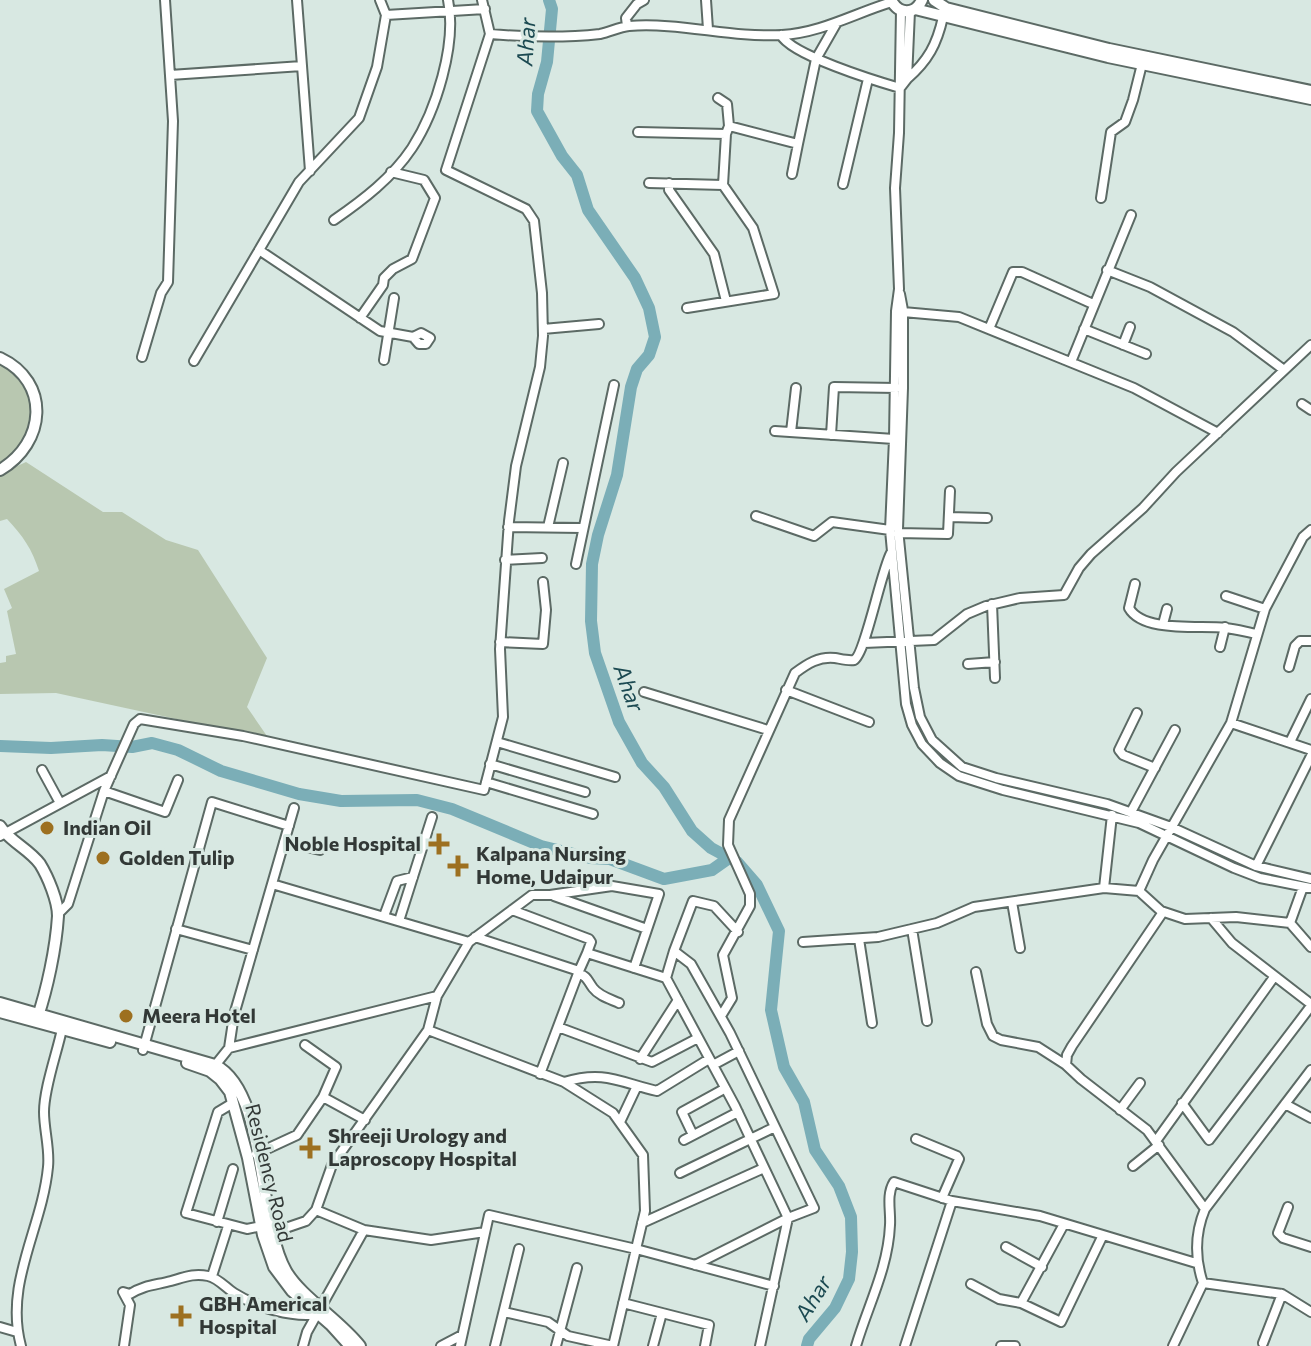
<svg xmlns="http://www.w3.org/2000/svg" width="1311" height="1346" font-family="Commissioner,sans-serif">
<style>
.green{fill:#b8c7b0}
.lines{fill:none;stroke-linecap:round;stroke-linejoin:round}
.river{stroke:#7baeb7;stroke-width:12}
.minor-casing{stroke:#5c6a65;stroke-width:12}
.major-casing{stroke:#5c6a65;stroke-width:14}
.minor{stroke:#fff;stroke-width:8}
.major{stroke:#fff;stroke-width:10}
.poi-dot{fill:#9d7020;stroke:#d8e8e2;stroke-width:3}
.labels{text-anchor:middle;stroke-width:6;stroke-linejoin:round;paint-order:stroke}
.poi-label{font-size:20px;font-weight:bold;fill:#323836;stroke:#d8e8e2;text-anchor:start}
.street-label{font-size:20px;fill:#323836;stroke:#d8e8e2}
.water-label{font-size:22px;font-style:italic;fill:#1b4951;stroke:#d8e8e2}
</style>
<rect width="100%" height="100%" fill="#d8e8e2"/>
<path class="green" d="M0 364C30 382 40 414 23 445 19 453 7 460 0 466Z
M26 462 103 512H122L166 540 198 550 267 658 247 707 269 739 56 693 0 694V663L6 662V656L16 654 7 611 12 608 4 589 39 571C32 549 23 536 7 519L0 521V474Z"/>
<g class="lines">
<path class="river" d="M549 0 552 9 547 62 538 94 537 111 562 156 577 175 588 210 635 278 649 308 655 337 649 355 637 369 631 387 617 475 598 535 592 564 591 621 595 653 619 722 642 763 664 787 692 831 711 848 737 862 757 885 779 931 771 1010 784 1067 804 1102 815 1150 839 1186 851 1217 852 1252 849 1279 835 1308 809 1339 807 1346
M0 746 51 748 102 745 132 747 152 743 178 750 221 771 299 794 341 801 417 800 452 809 541 846 590 858 610 859 664 879 712 870 729 858"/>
<g class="minor-casing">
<path id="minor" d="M297 0 310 171
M380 0 386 15 485 9
M482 0 490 34C526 37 564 38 600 34 610 32 619 27 629 26 680 22 731 38 782 35 821 33 855 13 892 2
M706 0 708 29
M901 10 899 133 895 188 899 289 896 311 894 439 890 530 906 704 912 725 922 744 940 763 959 776 1003 790 1139 823 1234 868 1260 878 1311 888
M627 26 626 18 637 4 644 0
M781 35C791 55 876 81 900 88L907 79 910 11
M170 75 302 66
M907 79C928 61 937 44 943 17
M718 98 727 104 729 126
M638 132 726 134 729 126 798 144 816 59 836 24
M792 174 798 144
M649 183 723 185
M669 183V190L714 254 726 301
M843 184 868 79
M1101 198 1111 132 1125 122 1133 100 1142 64
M334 220C363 200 392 178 412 148 436 111 457 44 448 0
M259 250 380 331 413 337 421 333 430 338 426 344H419L413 337
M1107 270 1150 287 1233 332 1284 370
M900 294 903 310V388L898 529 914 688 920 717 932 740 962 767 996 778 1107 804 1171 827 1256 866 1311 879
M687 308 774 294 753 228 723 185 726 134
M903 312 959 317 1134 388 1218 433
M360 318 383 285 384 278 393 269 412 259 435 198 424 180 391 172
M543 329 599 324
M989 329 1013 272H1022L1093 304
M1084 329 1146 354
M1123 345 1130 327
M142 357 161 293 168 282 173 121 165 0
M384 360 394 298
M194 361 299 182 359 118 377 67 386 15
M1071 362 1131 215
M1302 404 1311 410
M775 431 894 439
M791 432 796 388
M831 435 834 387 897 388
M756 516 814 536 832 522 890 530
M949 517 987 518
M508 527 582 528
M548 527 563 463
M898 533 948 534 950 491
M505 560 542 558
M576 564 614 385
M1135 584 1129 608C1143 633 1201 625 1225 628 1236 629 1246 632 1257 634
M1226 596 1265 609
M992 604 995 678
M1163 624 1167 609
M500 642 543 644 546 610 543 582
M864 643 934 640 967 614 986 606 1020 598 1064 595 1079 568 1091 554 1143 508 1176 472 1311 345
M1220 647 1225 627
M968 664 995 662
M1289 667 1295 646 1300 641H1311
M786 690 869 722
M644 692 768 730
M1137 713 1119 750 1123 755 1155 768
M1231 723 1311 750
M497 742 615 777
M1290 742 1311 699
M490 764 585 792
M42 770 60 803
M486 782 593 814
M104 791 165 812 178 780
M1131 812 1175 730
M0 836 111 776
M284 842 320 850
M1256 866 1311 756
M272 884 469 942
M1104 888 1112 815
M1139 891 1153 860 1231 723 1265 609 1303 537 1311 530
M554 896 647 929
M1012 902 1020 948
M512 910 589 939 591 942 587 953
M1163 912 1072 1046 1067 1055 1066 1065 1081 1079 1147 1130 1205 1209
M58 914 68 904 104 791 134 724 140 719 243 736 484 790 503 717 500 649 509 521 516 466 540 367 543 336 542 293 534 221 526 209 446 170 490 34
M384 916 397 881 413 877
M1211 918 1232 943 1311 1004
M399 921 432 817
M1290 923 1303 887
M176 929 253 950
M912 929 927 1021
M475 937 579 971 587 953 666 978 735 1106 788 1218 760 1346
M859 939 872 1023
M803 942 878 937 937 923 974 907 1104 888 1139 891 1161 911 1185 919 1236 917 1290 923 1311 947
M674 951 693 901 714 906 738 932
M976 972 987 1024 993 1036 1001 1040 1038 1047 1066 1065
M578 973C588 977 587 980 593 988 599 996 610 999 619 1003
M666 978 674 951 691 964 730 1033 814 1208 788 1218 695 1265
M721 1016 732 998 723 955 750 906V894L728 845 729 820 795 673C807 664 819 656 835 658 841 659 849 661 854 660 865 655 881 571 891 553
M558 1027 652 1062 698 1038
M428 1030 564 1082 613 1113 643 1155 645 1211 613 1346
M229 1048 234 1015 294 808
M143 1050 212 802 289 826
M640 1059 678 1000
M713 1065 739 1051
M213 1068 229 1048 437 996 469 942 532 895H550L612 886 659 894 634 968
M540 1074 579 971
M564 1082C604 1070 619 1082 657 1091L709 1059
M323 1097 365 1120
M233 1103 218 1112 186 1213 247 1229 262 1226
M1182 1103 1209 1140 1311 1006
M1285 1104 1311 1118
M1120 1110 1140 1083
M620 1122 637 1086
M693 1135 682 1112 724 1089
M916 1139 957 1156 959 1159 942 1198
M684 1140 738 1112
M1156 1141 1274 977
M256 1154 297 1135 323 1097 336 1067 305 1045
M1133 1166 1159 1145
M680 1173 775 1127
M1288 1207 1278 1233 1283 1238 1311 1247
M316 1210 364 1230 431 1240 485 1232
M217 1222 233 1169
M642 1223 764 1168
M1064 1224 1021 1303 1061 1322 1102 1237
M268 1234 306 1221 316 1210 332 1165 428 1030 437 996
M1006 1247 1042 1267
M212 1276 228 1226
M1203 1283 1282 1294 1311 1312
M971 1284 999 1299 1021 1303
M623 1303 709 1325 705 1346
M504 1312 548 1322 568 1336 613 1346
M0 1327 17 1332
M1263 1343 1282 1294
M21 1346C4 1283 42 1229 48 1167 50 1149 44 1130 44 1112 44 1088 57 1053 62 1029
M124 1346 130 1305 123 1292 130 1294C144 1285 156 1285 171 1281 185 1277 194 1273 208 1276 218 1278 226 1288 234 1293 258 1308 292 1318 319 1314
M303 1346 307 1332 364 1230
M441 1346 462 1335
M460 1346 489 1215 636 1249 774 1286
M495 1346 519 1249
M556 1346 577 1268
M653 1346 662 1313
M856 1346C868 1305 888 1269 890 1225 891 1211 886 1195 894 1182L952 1201 1040 1216 1196 1263
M905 1346 952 1201
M1001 1346H1015
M1173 1346 1203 1283C1195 1259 1195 1233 1205 1209L1311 1070"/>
</g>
<g class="major-casing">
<path id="major" d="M891 0C899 15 915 15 922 0
M934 0 946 8 1109 49 1311 91
M915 9 1108 57 1311 99
M0 358C51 382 46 443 0 470
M0 826C9 841 29 849 40 864 48 877 58 901 58 916 56 948 47 990 37 1019
M0 1003 215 1065C268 1092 257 1221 286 1271 301 1297 340 1320 360 1346
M0 1012 110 1042
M187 1063 210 1071 220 1079 230 1092 248 1158 263 1235 274 1267 292 1291 331 1325 350 1346"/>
</g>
<use href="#minor" class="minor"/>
<use href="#major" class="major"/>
</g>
<g class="poi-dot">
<circle cx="47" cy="828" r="8"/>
<path d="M435 832h8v8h8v8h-8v8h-8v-8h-8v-8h8z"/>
<circle cx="103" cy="858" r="8"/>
<path d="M454 854h8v8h8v8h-8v8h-8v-8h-8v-8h8z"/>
<circle cx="126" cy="1016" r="8"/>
<path d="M306 1136h8v8h8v8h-8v8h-8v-8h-8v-8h8z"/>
<path d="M177 1304h8v8h8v8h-8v8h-8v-8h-8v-8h8z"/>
</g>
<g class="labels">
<g class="poi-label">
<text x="63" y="835">Indian Oil</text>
<text x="421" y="851" text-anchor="end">Noble Hospital</text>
<text x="476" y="861">Kalpana Nursing<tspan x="476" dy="23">Home, Udaipur</tspan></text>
<text x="119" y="865">Golden Tulip</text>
<text x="142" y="1023">Meera Hotel</text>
<text x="328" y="1143">Shreeji Urology and<tspan x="328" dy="23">Laproscopy Hospital</tspan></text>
<text x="199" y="1311">GBH Americal<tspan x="199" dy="23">Hospital</tspan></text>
</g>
<g class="street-label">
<text transform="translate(269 1173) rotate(76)" y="7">Residency Road</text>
</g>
<g class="water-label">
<text transform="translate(526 42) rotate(-86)" y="8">Ahar</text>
<text transform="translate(629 688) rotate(70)" y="8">Ahar</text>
<text transform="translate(813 1298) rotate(-58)" y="8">Ahar</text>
</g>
</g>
</svg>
